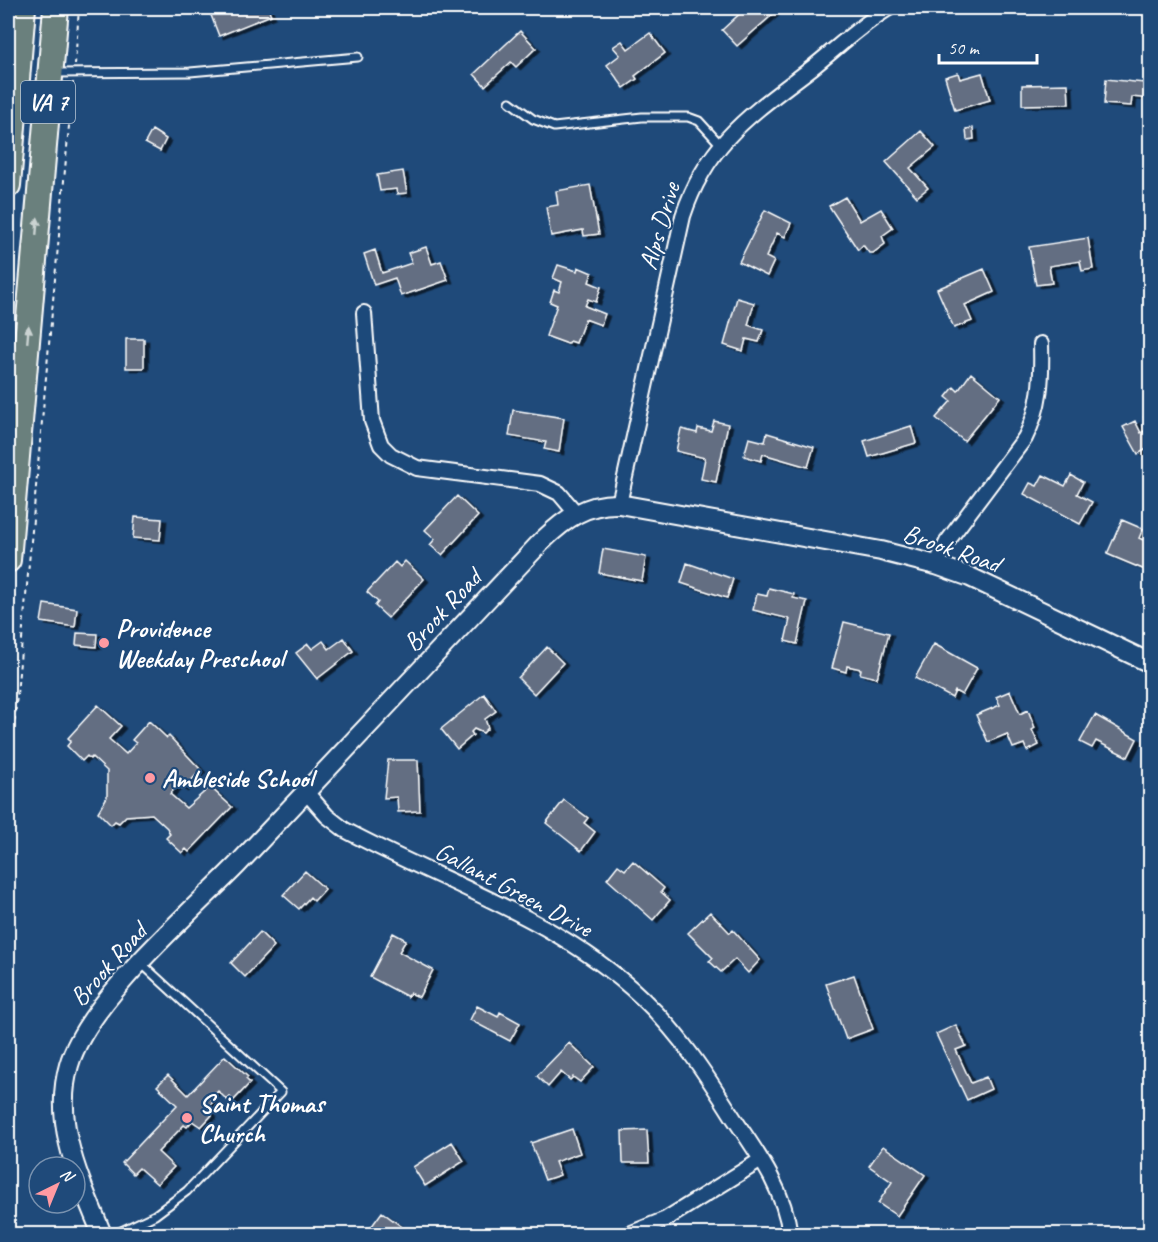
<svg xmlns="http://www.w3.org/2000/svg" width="1158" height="1242" font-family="Caveat,sans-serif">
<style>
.building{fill:#636e82;stroke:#fff;stroke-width:1.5;filter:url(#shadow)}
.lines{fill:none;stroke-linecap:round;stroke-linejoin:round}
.lane-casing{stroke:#fff;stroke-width:11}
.street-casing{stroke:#fff;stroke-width:18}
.secondary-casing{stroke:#fff;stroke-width:22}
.highway-casing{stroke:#fff;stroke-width:28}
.path{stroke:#fff;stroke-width:2;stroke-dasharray:4.5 4.5;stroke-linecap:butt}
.lane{stroke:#1f4a7a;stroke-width:7}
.street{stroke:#1f4a7a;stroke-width:14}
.secondary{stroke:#1f4a7a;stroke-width:18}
.highway{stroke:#6a807d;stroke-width:24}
.oneway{fill:#cbd3d2}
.poi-dot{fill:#ff9aa2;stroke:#1f4a7a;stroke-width:2}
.labels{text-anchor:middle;stroke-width:4.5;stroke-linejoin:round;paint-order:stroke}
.shield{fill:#1f4a7a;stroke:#bcc9d7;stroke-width:1.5}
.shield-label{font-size:24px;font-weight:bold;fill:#fff}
.street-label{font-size:26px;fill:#fff;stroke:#1f4a7a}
.poi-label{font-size:26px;font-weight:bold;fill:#fff;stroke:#1f4a7a;text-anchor:start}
</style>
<defs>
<filter id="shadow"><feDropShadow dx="4.5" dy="2.5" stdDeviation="0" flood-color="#0009"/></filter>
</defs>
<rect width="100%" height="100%" fill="#1f4a7a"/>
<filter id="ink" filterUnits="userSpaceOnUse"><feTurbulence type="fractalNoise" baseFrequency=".0167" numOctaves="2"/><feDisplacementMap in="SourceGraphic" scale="12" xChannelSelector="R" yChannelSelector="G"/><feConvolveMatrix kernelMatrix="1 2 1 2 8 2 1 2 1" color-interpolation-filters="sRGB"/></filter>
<g filter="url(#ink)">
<path class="building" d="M215 8H268L271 15 219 36 209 10Z
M746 8H780L737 46 722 30Z
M520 31 536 48 516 67 511 62 485 86 474 74Z
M650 33 665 53 635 76 637 79 624 88 607 65 620 55 613 47 622 41 628 49Z
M958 73 960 79 982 73 990 100 955 110 945 77Z
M1145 77 1150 78V99L1132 97 1131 106 1104 104 1106 79 1144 83Z
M1068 84 1069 104 1022 105V85Z
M973 128 974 139 967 140 966 129Z
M152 130 166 139 160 151 145 143Z
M921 131 935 147 910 168 928 188 917 197 886 162Z
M403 171 407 193 397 194 396 189 380 191 377 175Z
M590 185 599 234 584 236 583 230 551 236 546 207 558 205 556 191Z
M845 197 860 221 881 209 893 228 882 236 885 244 873 253H869L863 245 858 250 829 206Z
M765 210 791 223 785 237 777 233 766 257 774 261 767 276 739 262Z
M1088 238 1093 269 1082 271 1080 261 1049 266 1052 283 1036 285 1029 247Z
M426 247 432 264 441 261 448 280 401 296 395 278 374 285 364 254 375 250 382 273 412 263 408 253Z
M558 265 577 271 578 267 592 273 589 282 601 287 596 302 588 299 585 306 605 314 601 325 585 319 576 343 570 341 568 344 546 336 557 305 550 302 554 290 559 292 562 282 553 278Z
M984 269 994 292 965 305 972 321 954 328 937 289Z
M737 298 754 303 748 325 763 330 759 342 746 339 743 351 724 345Z
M126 339H144V368H126Z
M971 373 1000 397 964 441 936 418 951 401 946 397 954 387 958 391Z
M513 410 564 418 559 452 544 449 546 442 509 436Z
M1150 413V447L1138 454 1123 427 1135 421 1141 433 1150 428 1144 417Z
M714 421 728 424 716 482 701 479 705 458 676 451 681 429 697 433 698 428 711 431Z
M911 426 916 443 869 457 864 441Z
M767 433 814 447 808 467 763 454 761 461 744 456 749 438 765 442Z
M1043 475 1065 486 1071 475 1083 482 1077 494 1092 502 1080 524 1024 494 1030 483 1037 486Z
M457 496 478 516 442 555 430 545 435 539 425 530Z
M135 517 162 519 160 540 133 538Z
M1122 520 1143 529 1139 538 1150 543V572L1107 554Z
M603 549 646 557 642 581 599 573Z
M405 561 424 579 388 618 375 606 378 602 367 592 395 562 400 567Z
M687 563 733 579 727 598 681 583Z
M769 588 794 594 793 598 807 601 797 644 785 641 790 619 753 610 757 594 767 596Z
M44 604 77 609 75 627 41 622Z
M844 622 889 633 877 678 860 674 861 669 847 666 846 672 832 668Z
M77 633 97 634 96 647 76 645Z
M344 638 353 651 317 679 296 653 308 644 312 649 323 641 329 649Z
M934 644 977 668 962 695 955 691 952 698 915 678Z
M547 647 563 663 534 694 518 678Z
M1010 691 1020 714 1028 710 1035 728 1032 730 1039 745 1027 751 1024 744 1013 748 1007 734 988 742 976 715 1000 705 996 697Z
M484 694 496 711 485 719 488 728 483 733 474 729 471 732 473 735 457 749 441 729Z
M98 705 121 726 109 739 126 754 136 743 132 740 149 721 167 738 169 736 201 770 183 789 178 785 170 794 186 808 210 787 232 807 189 852 186 849 182 853 166 838 170 834 167 828 152 814 126 816 119 823 115 821 111 825 98 812 107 797V771L92 757 90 759 87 756 82 761 67 746 71 741 68 738Z
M1095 715 1137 739 1128 757 1096 741 1092 748 1080 742Z
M388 760H418L420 811 398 812 397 797 384 798Z
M564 800 588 818 584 823 595 832 581 851 546 823Z
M633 861 664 888 661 892 670 900 653 920 607 879 618 865 625 870Z
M305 871 325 889 314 901 310 897 299 909 283 895Z
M710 912 730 933 733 930 760 960 748 973 735 959 721 972 709 961 713 958 688 933Z
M260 932 274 946 245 977 231 963Z
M393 933 406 940 399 952 433 970 419 997 410 993 408 997 370 977Z
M854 975 873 1029 846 1039 826 984Z
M477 1006 498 1017 500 1012 520 1023 510 1041 470 1020Z
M956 1025 966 1046 956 1050 971 1083 986 1077 991 1089 967 1100 936 1034Z
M569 1043 594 1067 580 1082 573 1077 570 1080 561 1072 548 1087 537 1076Z
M225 1056 248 1077 246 1079 250 1083 233 1101 230 1097 227 1100 218 1091 211 1098 214 1101 208 1107 212 1115 201 1127 192 1121 187 1127 184 1125 158 1152 174 1167 157 1184 139 1168 133 1174 122 1163 177 1105 157 1086 168 1075 188 1095Z
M572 1129 580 1153 555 1162 560 1175 545 1180 531 1143Z
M647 1130 649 1163H623L622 1131Z
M452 1142 464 1161 425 1186 413 1167Z
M883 1146 925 1175 897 1216 878 1203 892 1182 869 1166Z
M382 1212 402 1227 397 1234H366Z"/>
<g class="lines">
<g class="lane-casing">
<path id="lane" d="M53 73 190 72 358 57
M510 102 533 119 554 127 642 117H688L699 121 720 144
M115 1234 155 1215 187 1191 281 1092 141 963"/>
</g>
<g class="street-casing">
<path id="street" d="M364 313 372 421 381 445 391 455 417 468 540 484 559 493 576 513
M619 504 683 216C708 140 753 113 813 67 838 47 862 24 889 8
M936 565 947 542 1025 438C1041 407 1042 378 1041 344
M306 792 327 816 345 830C446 884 558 918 642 998 679 1033 706 1074 733 1117 758 1154 784 1189 790 1234
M629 1234 666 1219 761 1160"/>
</g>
<g class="secondary-casing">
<path id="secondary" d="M102 1234C80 1180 52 1124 69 1065 87 1002 189 914 237 865 339 757 440 649 542 541 565 519 586 503 619 504L881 551 936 565 970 577 1150 663"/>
</g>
<g class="highway-casing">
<path id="highway" d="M8 185 23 8
M8 560 56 8"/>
</g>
<path class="path" d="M75 65 79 8
M8 793 73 82
M8 962 10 1006 8 1040"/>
<use href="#lane" class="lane"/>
<use href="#street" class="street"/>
<use href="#secondary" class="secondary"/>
<use href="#highway" class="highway"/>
</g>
<defs><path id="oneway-solid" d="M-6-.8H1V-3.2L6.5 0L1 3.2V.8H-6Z" transform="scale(1.5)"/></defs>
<g class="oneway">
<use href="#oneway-solid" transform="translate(37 226) rotate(-85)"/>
<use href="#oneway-solid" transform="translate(28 334) rotate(-85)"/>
</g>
</g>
<g class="poi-dot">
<circle cx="104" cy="643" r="6"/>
<circle cx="150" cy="778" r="6"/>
<circle cx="187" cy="1118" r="6"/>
</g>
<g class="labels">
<rect class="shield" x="21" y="81" width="54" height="42" rx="4.5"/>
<g class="shield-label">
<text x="48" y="110">VA 7</text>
</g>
<g class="street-label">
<text transform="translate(659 226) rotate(-74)" y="9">Alps Drive</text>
<text transform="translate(952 548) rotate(19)" y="9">Brook Road</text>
<text transform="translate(442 610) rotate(-47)" y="9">Brook Road</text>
<text transform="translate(514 889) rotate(28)" y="9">Gallant Green Drive</text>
<text transform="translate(108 964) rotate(-48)" y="9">Brook Road</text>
</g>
<g class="poi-label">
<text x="116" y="637">Providence<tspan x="116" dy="30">Weekday Preschool</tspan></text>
<text x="162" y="787">Ambleside School</text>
<text x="199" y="1112">Saint Thomas<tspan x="199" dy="30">Church</tspan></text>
</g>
</g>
<rect width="1158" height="1242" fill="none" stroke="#1f4a7a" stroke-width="30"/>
<rect x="15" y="15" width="1128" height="1212" fill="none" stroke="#fff" stroke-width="2" filter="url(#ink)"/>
<g transform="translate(57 1185) rotate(43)"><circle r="28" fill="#1f4a7a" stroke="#7992af" stroke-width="1.5"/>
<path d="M0-4.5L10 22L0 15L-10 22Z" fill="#ff9aa2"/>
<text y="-9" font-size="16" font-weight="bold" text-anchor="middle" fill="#ffffff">N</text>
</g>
<path d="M939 54v9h98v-9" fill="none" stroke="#ffffff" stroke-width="3"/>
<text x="948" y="54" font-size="18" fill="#ffffff" stroke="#1f4a7a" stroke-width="4.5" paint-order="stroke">50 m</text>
</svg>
